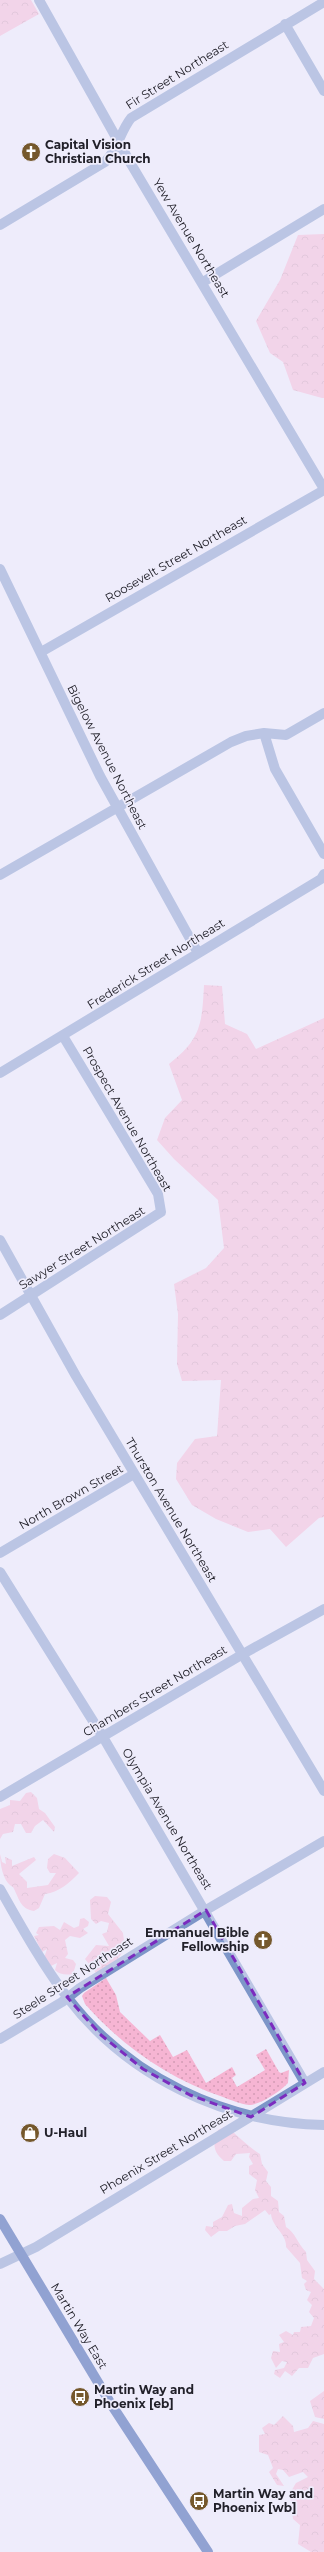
<svg xmlns="http://www.w3.org/2000/svg" width="324" height="2552" font-family="Montserrat,sans-serif">
<style>
.grass{fill:url(#grass-dots)}
.forest{fill:url(#forest-crowns)}
.lines{fill:none;stroke-linecap:round;stroke-linejoin:round}
.minor{stroke:#7d96c8;stroke-width:10}
.major{stroke:#2148a1;stroke-width:10}
.marked{fill:none;stroke:#7b2cbf;stroke-width:3;stroke-dasharray:8 5;stroke-linejoin:round}
.labels{text-anchor:middle;stroke-width:3.5;stroke-linejoin:round;paint-order:stroke}
.street-label{font-size:12px;fill:#22212a;stroke:#eeecfb}
.poi-label{font-size:12px;font-weight:bold;fill:#22212a;stroke:#eeecfb;text-anchor:start}
</style>
<defs>
<pattern id="grass-dots" width="8" height="8" patternUnits="userSpaceOnUse"><rect width="8" height="8" fill="#f6b5d3"/><path d="M2 2h.1M6 6h.1" fill="none" stroke="#d39bb5" stroke-width="1.8" stroke-linecap="round"/></pattern>
<pattern id="forest-crowns" width="20" height="18" patternUnits="userSpaceOnUse"><rect width="20" height="18" fill="#f6b5d3"/><path d="M2 6a3 3 0 1 1 6 0M12 15a3 3 0 1 1 6 0" fill="none" stroke="#d39bb5"/></pattern>
</defs>
<rect width="100%" height="100%" fill="#eeecfb"/>
<path class="grass" d="M106 1978 116 1995 120 2012 150 2041 160 2035 173 2057 187 2050 206 2083 232 2067 236 2075 232 2078 237 2087 265 2070 256 2055 266 2049 279 2072 281 2073 289 2070 288 2083C281 2091 260 2105 249 2105 240 2104 231 2100 223 2097 169 2079 122 2046 85 2004L82 1996 84 1993Z"/>
<path class="forest" d="M0 0H31L39 14 0 36Z
M324 234V398H322L293 390 283 362 270 353 256 321 280 280 298 235Z
M204 985 222 986 225 1024 247 1034 256 1049 324 1018V1517L319 1518 286 1547 270 1529 248 1532 216 1519 192 1505 176 1479 177 1463 195 1439 217 1436 221 1380 182 1381 177 1364 178 1314 174 1284 206 1268 224 1248 218 1200 174 1159 157 1140 165 1118 182 1100 169 1064C201 1039 202 1024 204 985Z
M31 1792 37 1798 39 1809 45 1813 55 1827 54 1832 43 1820 35 1826 31 1833H26L21 1824H15L13 1832 3 1834 0 1839V1809L10 1805V1800L20 1801 26 1793Z
M0 1854 2 1862 6 1864 5 1857 12 1860V1866L34 1857 36 1860 19 1874 27 1882V1888L48 1885 56 1873H50L47 1868 48 1859 54 1854 65 1858 79 1873C69 1883 60 1892 45 1894L39 1908 34 1911C20 1909 19 1898 13 1887 3 1882 0 1864 0 1854Z
M95 1896 107 1897 111 1902 108 1914 123 1933 125 1949 116 1961 96 1973 85 1959 96 1945 109 1946 102 1934 107 1932 109 1923 101 1921 96 1924 91 1919 90 1900Z
M84 1918 89 1922 88 1926 83 1929 88 1933 80 1938 70 1936 65 1940 68 1954 65 1958 73 1960 76 1964 73 1974C66 1975 60 1975 55 1970L57 1963 51 1966 44 1958 47 1949 42 1952 34 1936 39 1935 36 1933 39 1927 54 1926 60 1930 64 1922 74 1928 79 1926 80 1919Z
M226 2126C236 2134 251 2149 260 2154L262 2164 268 2172 266 2181 271 2187V2196L278 2201 279 2212 284 2216 286 2227C295 2232 298 2244 306 2252L307 2260 315 2271 314 2279 324 2289V2354L313 2358 308 2368H299L292 2376 285 2371 280 2378 274 2374 275 2370 284 2368 287 2362 282 2361 276 2368 271 2358 273 2351 280 2352 279 2344 284 2342 279 2335 286 2331 293 2335 294 2332H300L301 2327 311 2326 314 2318 309 2312 312 2305 307 2300 311 2292 306 2290 304 2284 307 2281 302 2278 300 2263 286 2247C287 2234 272 2227 271 2214L269 2215 265 2210 245 2224 235 2226 227 2231H219L211 2237 205 2230 206 2226 213 2227V2222L222 2217 228 2205 232 2204 234 2213 242 2216V2208L253 2199 259 2198 255 2190 257 2180 249 2174V2166L253 2164 249 2157 250 2153 236 2154 231 2161H224C212 2151 213 2144 218 2130Z
M324 2391V2419L315 2417 310 2401Z
M283 2416 293 2426 294 2432 308 2428 313 2421 324 2424V2552H311L298 2544 300 2525 293 2519 290 2493 296 2483 308 2477 303 2472 289 2477 283 2470 278 2469 276 2474 284 2486 277 2485 269 2472 273 2468 268 2455 259 2452V2435L265 2434 262 2428 269 2423 274 2425Z"/>
<g class="lines">
<path class="minor" d="M39 0 131 164 324 489
M285 24 324 91
M0 225 105 162C118 149 120 132 131 118L324 2
M203 282 324 209
M0 569 100 776 198 953
M41 652 324 490
M264 733 275 769 324 854
M0 875 231 742 246 736 264 733 286 735 324 713
M0 1073 321 879 324 874
M0 1240 76 1376 324 1791
M0 1315 161 1212 158 1194 63 1036
M0 1553 134 1474
M0 1572 103 1737 305 2083
M0 1797 243 1654 324 1609
M0 1889C21 1926 42 1964 67 1997 128 2077 225 2123 324 2125
M0 2039 62 2002 80 1988 206 1910 324 1841
M0 2264 36 2247 324 2072"/>
<path class="major" d="M0 2219 111 2404 208 2552"/>
</g>
<path d="M0 0H324V2552H0ZM206 1910 305 2083 251 2117 190 2095 143 2069 101 2035 67 1997Z" fill="#eeecfb" fill-opacity=".55" fill-rule="evenodd"/>
<path class="marked" d="M206 1910 305 2083 251 2117 190 2095 143 2069 101 2035 67 1997Z"/>
<defs>
<g id="church-disc" transform="scale(1)"><circle r="9.5" fill="#75582c" stroke="#eeecfb"/><path d="M-1.2-6h2.4v3.5h3.3v2.4h-3.3V6h-2.4V-.1h-3.3v-2.4h3.3Z" fill="#fff"/></g>
<g id="shop-disc" transform="scale(1)"><circle r="9.5" fill="#75582c" stroke="#eeecfb"/><path d="M-5-2.5h2.3a2.7 3.5 0 0 1 5.4 0H5L5.5 6h-11ZM-1.5-2.5h3a1.5 2.3 0 0 0-3 0Z" fill="#fff"/></g>
<g id="bus-disc" transform="scale(1)"><circle r="9.5" fill="#75582c" stroke="#eeecfb"/><path d="M-5-6H5V4H4V6H2V4H-2V6H-4V4H-5ZM-3.5-4V0h7V-4ZM-3.5 1.2v1.5H-2V1.2ZM2 1.2v1.5H3.5V1.2Z" fill="#fff"/></g>
</defs>
<g fill-rule="evenodd">
<use href="#church-disc" x="31" y="152"/>
<use href="#church-disc" x="263" y="1940"/>
<use href="#shop-disc" x="30" y="2133"/>
<use href="#bus-disc" x="80" y="2397"/>
<use href="#bus-disc" x="199" y="2501"/>
</g>
<g class="labels">
<g class="street-label">
<text transform="translate(177 75) rotate(-32)" y="4">Fir Street Northeast</text>
<text transform="translate(191 238) rotate(59)" y="4">Yew Avenue Northeast</text>
<text transform="translate(176 559) rotate(-30)" y="4">Roosevelt Street Northeast</text>
<text transform="translate(107 757) rotate(63)" y="4">Bigelow Avenue Northeast</text>
<text transform="translate(156 964) rotate(-32)" y="4">Frederick Street Northeast</text>
<text transform="translate(127 1119) rotate(60)" y="4">Prospect Avenue Northeast</text>
<text transform="translate(82 1248) rotate(-32)" y="4">Sawyer Street Northeast</text>
<text transform="translate(71 1497) rotate(-30)" y="4">North Brown Street</text>
<text transform="translate(171 1510) rotate(59)" y="4">Thurston Avenue Northeast</text>
<text transform="translate(155 1691) rotate(-31)" y="4">Chambers Street Northeast</text>
<text transform="translate(167 1819) rotate(59)" y="4">Olympia Avenue Northeast</text>
<text transform="translate(73 1978) rotate(-33)" y="4">Steele Street Northeast</text>
<text transform="translate(166 2152) rotate(-31)" y="4">Phoenix Street Northeast</text>
<text transform="translate(79 2326) rotate(59)" y="4">Martin Way East</text>
</g>
<g class="poi-label">
<text x="45" y="149">Capital Vision<tspan x="45" dy="14">Christian Church</tspan></text>
<text x="249" y="1937" text-anchor="end">Emmanuel Bible<tspan x="249" dy="14">Fellowship</tspan></text>
<text x="44" y="2137">U-Haul</text>
<text x="94" y="2394">Martin Way and<tspan x="94" dy="14">Phoenix [eb]</tspan></text>
<text x="213" y="2498">Martin Way and<tspan x="213" dy="14">Phoenix [wb]</tspan></text>
</g>
</g>
</svg>
